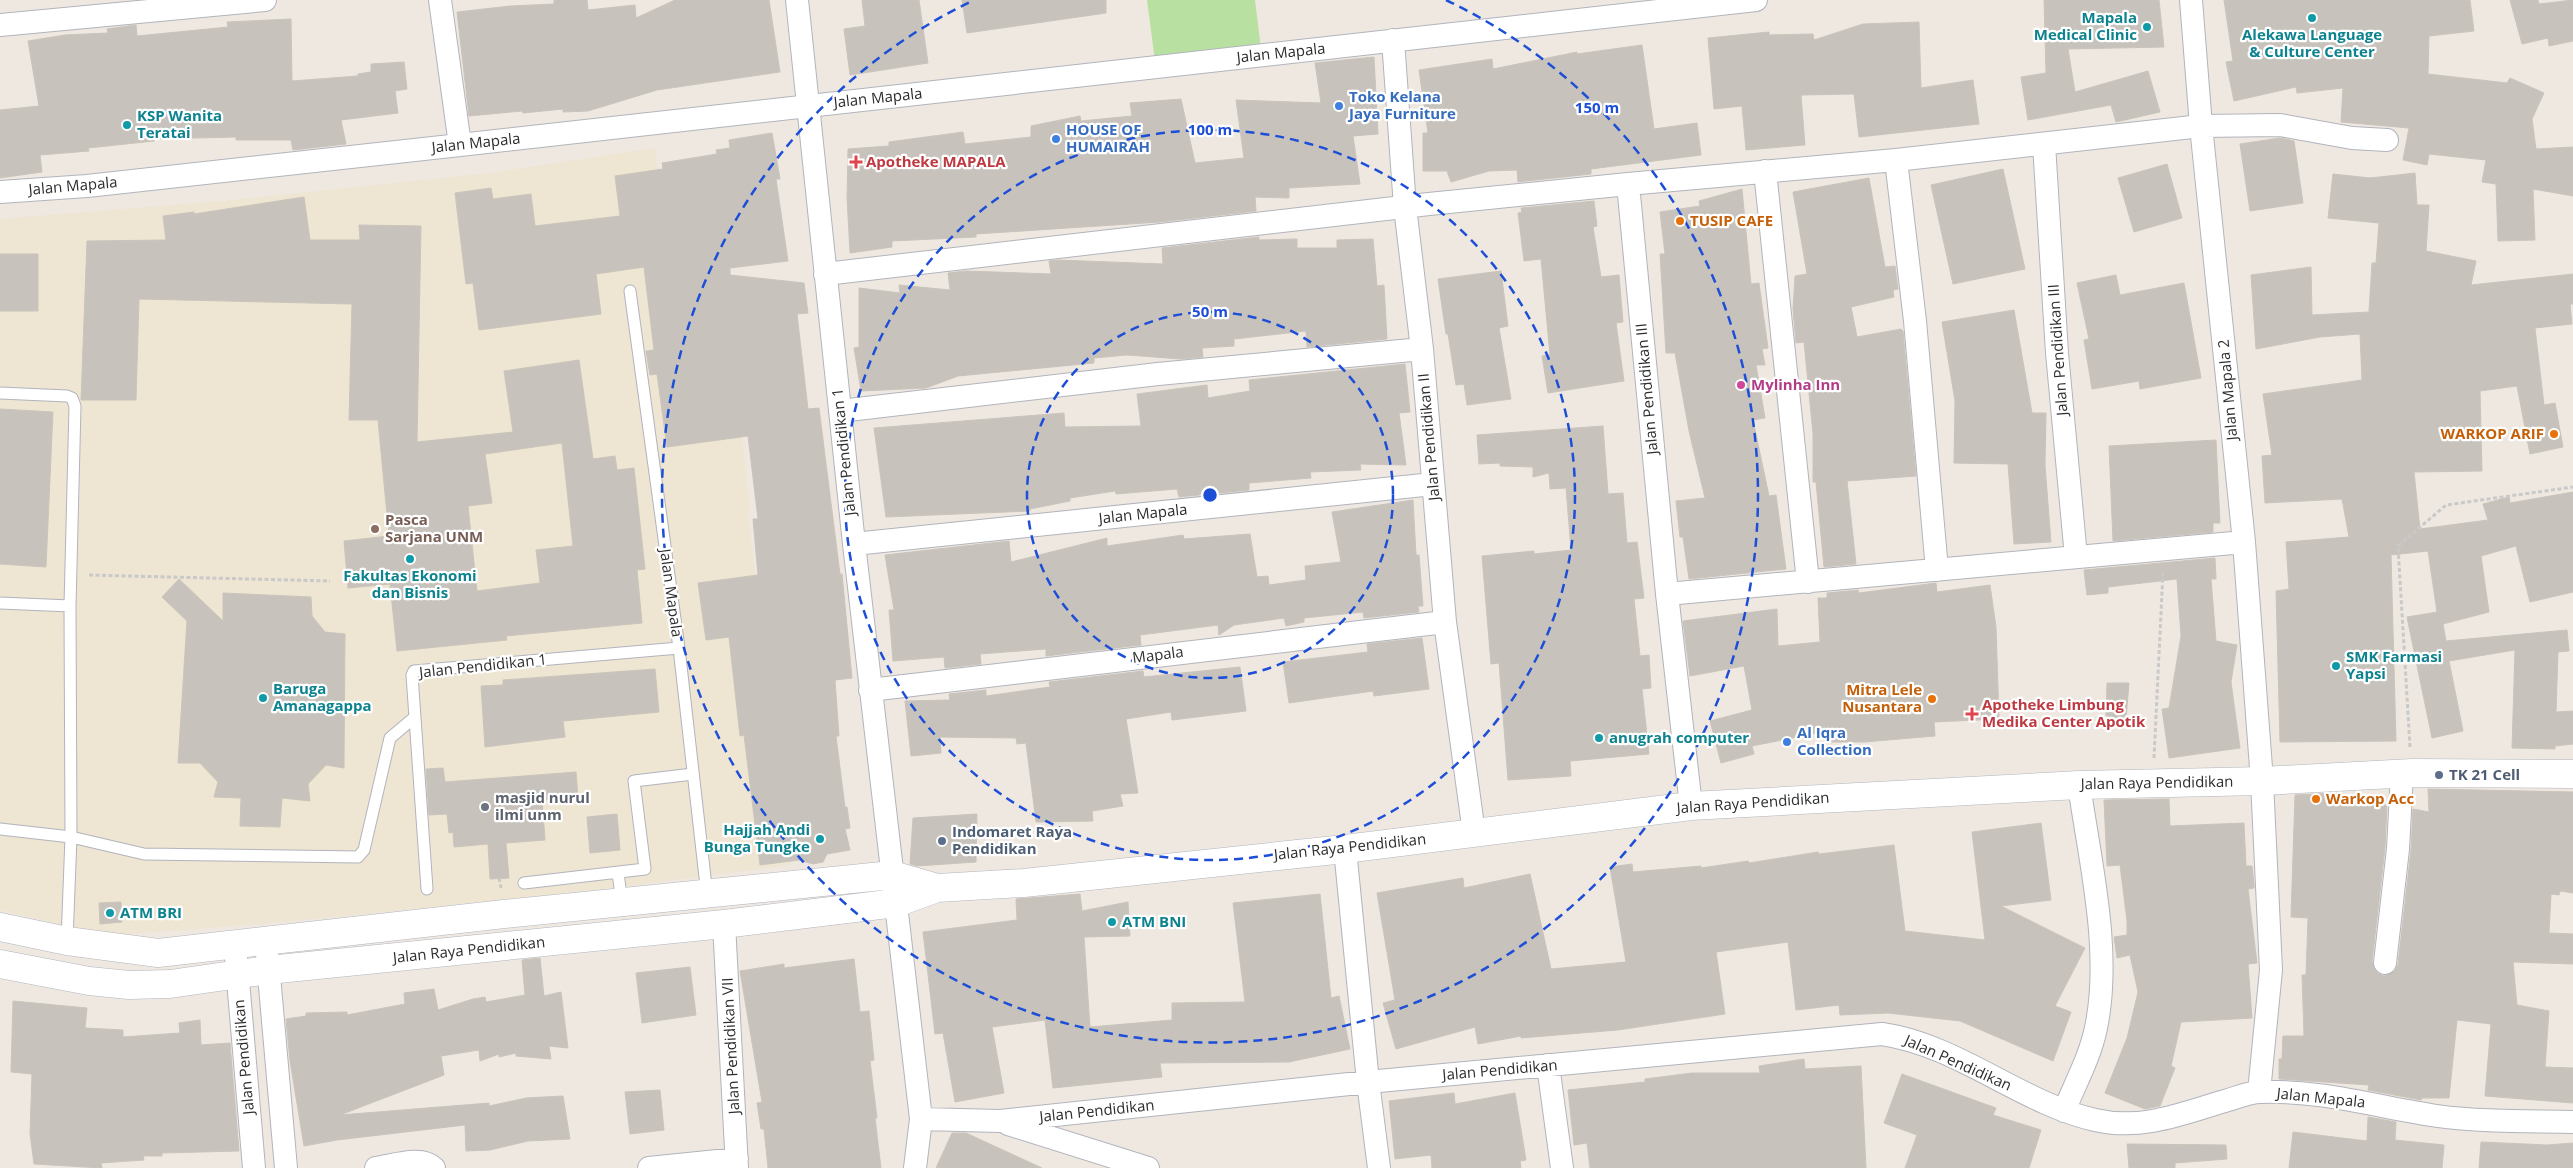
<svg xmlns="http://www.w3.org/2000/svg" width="2573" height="1168" font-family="'Open Sans',sans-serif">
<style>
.education{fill:#eee5d2}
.green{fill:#b8e1a1}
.building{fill:#c7c3bc;stroke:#cac4bb;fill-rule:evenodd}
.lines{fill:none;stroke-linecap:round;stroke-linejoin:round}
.lane-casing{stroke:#b2b4bd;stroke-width:13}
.street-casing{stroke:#b2b4bd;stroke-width:24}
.secondary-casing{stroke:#b2b4bd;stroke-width:29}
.path{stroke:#c9c9c9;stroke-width:3;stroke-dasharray:4 2.5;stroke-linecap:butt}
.lane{stroke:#fff;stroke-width:11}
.street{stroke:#fff;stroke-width:22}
.secondary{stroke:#fff;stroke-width:28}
.ring{fill:none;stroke:#1d4ed8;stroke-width:2.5;stroke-dasharray:9 6}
.culture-dot{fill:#0f9aa8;stroke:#fff;stroke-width:2}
.shop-dot{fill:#3f7fe0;stroke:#fff;stroke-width:2}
.health-dot{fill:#e0444e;stroke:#fff;stroke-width:2}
.food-dot{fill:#e8710a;stroke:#fff;stroke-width:2}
.hotel-dot{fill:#d1479c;stroke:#fff;stroke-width:2}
.education-dot{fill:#8d6e63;stroke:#fff;stroke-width:2}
.service-dot{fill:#5c6f8a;stroke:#fff;stroke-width:2}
.worship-dot{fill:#6b7280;stroke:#fff;stroke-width:2}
.labels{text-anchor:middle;stroke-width:4.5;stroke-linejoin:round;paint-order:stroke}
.culture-label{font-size:15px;font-weight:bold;fill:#0d838f;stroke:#fff;text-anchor:start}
.street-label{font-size:15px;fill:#2e2e2e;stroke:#fff}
.shop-label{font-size:15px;font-weight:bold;fill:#366cbe;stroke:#fff;text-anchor:start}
.health-label{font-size:15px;font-weight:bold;fill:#be3a42;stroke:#fff;text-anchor:start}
.food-label{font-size:15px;font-weight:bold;fill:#c56008;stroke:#fff;text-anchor:start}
.hotel-label{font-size:15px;font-weight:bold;fill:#b23c85;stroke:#fff;text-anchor:start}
.education-label{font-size:15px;font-weight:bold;fill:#785e54;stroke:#fff;text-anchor:start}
.service-label{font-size:15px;font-weight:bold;fill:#4e5e75;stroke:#fff;text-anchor:start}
.worship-label{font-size:15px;font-weight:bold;fill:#5b616d;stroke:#fff;text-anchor:start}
.centre{fill:#1d4ed8;stroke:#fff;stroke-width:2.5}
.ring-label{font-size:15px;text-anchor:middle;font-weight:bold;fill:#1d4ed8;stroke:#fff;stroke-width:4.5;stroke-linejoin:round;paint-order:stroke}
</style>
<rect width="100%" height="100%" fill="#eee8e1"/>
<path class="education" d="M655 148 674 287 736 380 750 510 748 515 791 865 605 889 286 922 117 935 90 932 0 910V219L232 200 490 173Z"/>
<path class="green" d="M1147 0H1255L1261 49 1155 61Z"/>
<path class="building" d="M554 0H587L588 10 635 5 636 18 675 0H769L780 72 657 90 588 111 563 112V109L523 113 522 111 469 116 457 12 510 6 554 4Z
M862 0H919L928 63 850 75 844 29 865 26Z
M962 0H1106V13L967 33Z
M2044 0H2159L2164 47 2068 49 2075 92 2148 71 2160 112 2116 122 2111 105 2028 120 2021 77 2046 73Z
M2224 0H2470L2474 31 2429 36 2428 74 2507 83 2510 78 2544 93 2532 119 2536 149 2573 147V196L2533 189 2535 240 2498 241 2496 184 2482 182 2486 160 2429 154 2427 165 2403 160 2409 128 2341 122 2343 88 2297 93 2296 87 2234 101 2226 62 2233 61Z
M2510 0H2538L2539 4 2573 0V41L2549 46 2548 38 2522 44Z
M291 19 292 81 358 76V74L371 72V64L404 62 407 89 395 91 398 113 341 120 346 144 293 150 291 140H236V137L154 139V141L88 148 89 151 40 155 42 172 0 178V110L39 106 28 41 65 35 108 33 107 29 136 25 137 36 228 27 227 22Z
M1919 22 1921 88 1973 80 1979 124 1859 137 1854 94 1801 95 1805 145 1746 150 1742 106 1714 109 1708 38 1769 32V35L1813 34 1814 40 1863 24Z
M1642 45 1654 129 1697 123 1701 155 1591 169V174L1518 182 1517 170 1489 171 1451 182 1447 171H1423V133H1428L1419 70 1492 59 1493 69 1577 52V54Z
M1374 57 1378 134 1353 136 1360 184 1289 188V198L1255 197 1256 211 1160 222 976 234V237L892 241V247L850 253 847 197 848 149 889 146V142L963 132 965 144 1031 137V126L1080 116 1081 121 1132 116 1130 103 1181 99 1195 163 1244 158 1236 100 1321 103 1315 63Z
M772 133 780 179H776L788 261 730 268V275L804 283 808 313 797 314 808 409 819 408 840 574H842L852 678 835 680 839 736H836L845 807H847L850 828 845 829 850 850 827 854 823 862 813 864 799 860 760 865 744 735 740 736 729 637 706 640 698 583 758 575 753 519H758L748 436 667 447 657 374 650 375 646 351 654 350 644 267 596 274 601 314 479 330 473 283 466 284 455 193 491 188 493 199 531 194 535 226 620 216 615 176 663 169 662 163 717 154 716 150 730 148 729 140Z
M2280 138 2294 141 2303 203 2250 211 2240 144Z
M2167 164 2182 218 2134 232 2118 178Z
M2003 169 2025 269 1953 284 1931 185Z
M2415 173 2417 205H2429L2426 251 2476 261 2471 285 2573 274V304H2570L2572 324 2535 328 2544 405 2555 403 2563 447 2530 454 2517 386 2480 391 2482 471 2414 472 2420 529 2488 520 2483 504 2509 497 2510 503 2573 492V592L2530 602 2516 546 2481 556 2489 612 2443 624 2446 641 2567 630 2569 651 2558 652 2556 712 2573 711V744L2555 746V749L2512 748 2515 650 2449 661 2463 731 2432 738 2407 617 2437 612 2428 551 2391 555 2396 741 2280 742 2276 591 2289 589 2286 542 2349 537 2342 499 2265 503 2262 456 2272 455 2263 394 2362 380 2360 334 2320 337 2256 349 2251 275 2311 267 2312 315 2369 312 2372 263H2376L2379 223 2328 218 2333 174 2370 178Z
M1869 178 1885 267 1895 266 1898 289 1893 290 1894 297 1851 307 1857 337 1901 329 1903 331 1916 476 1847 481 1856 564 1824 567 1816 482H1813V434L1804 342 1796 343 1793 309 1795 276 1807 274 1793 192Z
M1742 189 1751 284 1759 283 1768 348 1762 349 1765 365H1756L1765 418 1753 420 1769 496 1776 495 1786 569 1689 579 1683 537H1680L1676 501 1705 498 1689 431 1675 353H1666L1660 254H1665L1660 212 1700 206 1699 201Z
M304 197 310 240H360L359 225 421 226 417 442 513 432 504 371 579 360 593 459 615 456 617 470 634 468 645 569 637 570 642 623 506 636 507 640 397 651 390 584 348 588 344 541 389 536 378 420H349L352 304 139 299 136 400H81L87 241 166 240 163 216 194 212V214ZM562 443 573 546 536 550 540 583 477 591 468 506 492 503 485 454Z
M1594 201 1597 226 1593 227 1601 277 1619 275 1623 322 1616 323 1624 381 1548 393 1542 356 1550 355 1541 259 1524 261 1518 213 1522 212 1521 208Z
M1259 237V240L1297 239V248H1337V240L1373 239 1377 286 1384 285 1387 339 1307 347 1306 331 1234 339V346L1202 348 1203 357 1181 359 1127 355 1094 358V363L958 376 926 388 861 391 854 348 859 347V288L900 293 899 285 950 290 948 273 966 271 1051 274 1049 261 1058 260 1163 264 1162 248Z
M0 254H38V311H0Z
M1501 271 1508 326 1499 328 1511 399 1467 405 1464 384 1456 385 1448 334H1446L1438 279Z
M2116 275 2120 295 2184 283 2201 378 2140 389 2139 381 2092 389 2084 340 2089 339 2077 283Z
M2014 310 2032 413H2046L2045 465 2051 542 2014 544 2008 464 1954 463 1955 401 1942 322Z
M1405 364 1410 412 1399 413 1406 465 1360 464 1361 470 1310 472 1311 478 1249 483V490L1179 497 1177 489 1116 494 1115 491 1070 498V501L1030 509V511L886 517 874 428 1064 413 1065 427 1141 426 1137 394 1207 385 1208 398 1250 391 1249 380Z
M0 409 53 412 46 567 0 564Z
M1603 426 1608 494 1623 493 1627 543 1637 542 1644 598 1634 599 1640 656 1649 655 1651 688 1642 689 1649 754 1570 761 1571 776 1508 780 1499 663 1491 664 1482 556 1534 551V554L1571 550 1566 488 1550 489 1549 473 1533 477V467L1500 466V463L1479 464 1477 435Z
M2216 440 2220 523H2213V532L2113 541 2109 446Z
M1413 500 1416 555H1419L1423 606H1418L1419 612 1364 618 1363 612 1304 618V622L1286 626 1284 618 1234 625 1219 635 1218 625 1140 635 1141 645 1046 656V649L980 654 981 664 945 668 944 657 893 661 889 610H894L885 555 1009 541 1011 562 1107 538V546L1183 535 1184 539 1250 534 1257 577 1268 576 1269 585 1306 580 1305 566 1341 562 1332 512Z
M2215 558 2216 579H2211L2216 641 2237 645 2231 682 2240 748 2169 758 2162 709 2169 708 2181 636 2177 579 2108 587V593L2087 595 2084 570Z
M179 579 223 621V593L311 597 312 616 325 632 345 634 344 768 326 765 308 784 310 801 282 798 280 827 240 826 241 798 214 797 218 782 200 763H178L187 621 162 597Z
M1936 583 1937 592 1990 585 1996 627 1999 719 1934 722 1935 736 1864 742H1828V731L1752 746 1754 754 1721 763 1710 721 1752 710 1744 666 1690 676 1683 621 1777 609 1778 646 1820 642 1818 598H1827V593L1858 590 1859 593Z
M1422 638 1429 689 1374 696 1373 691 1289 703 1283 662 1368 652 1367 644Z
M1240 667 1246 711 1172 720 1171 712 1126 719 1138 793 1120 794 1123 806 1092 811 1093 821 1036 822 1026 743 1017 744 1016 738 940 737 941 753 911 756 905 701 950 700 949 694 986 690V696L1050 687 1049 682 1143 671 1144 677Z
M655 669 659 712 563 721 565 737 485 747 481 686 503 685V680Z
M2107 683H2129L2126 719 2106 716Z
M443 768 445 782 576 772 578 798 542 800 545 840 506 843 509 878 490 879 488 844 454 847 453 832 449 833 447 814 429 815 426 769Z
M2428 789 2573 792V893L2560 891 2559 895 2551 894 2549 933 2573 934V964L2513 962 2517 1005 2549 1011 2545 1067 2573 1068V1103L2485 1096 2491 1024 2457 1020 2449 1098H2422L2421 1100 2368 1090 2369 1085 2279 1079V1059H2282L2283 1036H2304L2302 975H2306L2308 918 2291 917 2295 795 2337 793 2336 796 2387 805 2385 848 2372 962 2377 973 2384 976 2395 971 2398 964 2411 850 2413 809 2429 812Z
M2169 799 2170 826 2244 823 2246 866H2252L2254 884V888L2248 889 2257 963 2248 964 2252 1018 2181 1022 2171 1066 2175 1068 2160 1106 2145 1109 2105 1093 2127 1038 2138 992 2130 955 2117 958 2114 937 2127 935V921L2120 865 2107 866 2104 800Z
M617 814 620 850 590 853 587 817Z
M977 814 976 862 917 866 910 864 913 818Z
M2041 823 2051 900 2001 906 2085 948 2055 1006 2071 1012 2053 1061 1960 1021 1888 1013 1840 1015 1839 1005 1796 1010 1788 942 1716 952 1725 1014 1618 1030 1521 1038V1036L1478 1044 1475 1027 1396 1049 1383 1003 1395 1000 1377 893 1463 878 1464 888 1530 874 1551 969 1626 962 1610 867 1632 864 1633 872 1701 866V868L1748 861 1749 863 1818 852 1819 854 1894 845 1905 931 1985 940 1972 832Z
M1080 894 1082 911 1128 902 1130 936 1084 937 1090 1027 1172 1020V1003L1245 1002 1233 903 1320 894 1331 998 1339 996 1350 1049 1289 1062 1160 1063 1162 1077 1053 1088 1045 1020 992 1027 1004 1093 955 1102 943 1033 935 1034 923 932 1017 920 1016 899Z
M121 902 122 922 100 924 99 903Z
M540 958 544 996 561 992 568 1048 549 1046 551 1059 516 1056V1053L499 1057V1054L480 1061 479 1050 441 1056 444 1075 340 1115 489 1103V1106L526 1098 563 1096 570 1139 528 1141 490 1150 466 1151 465 1125 337 1140 304 1146 290 1061 286 1019 306 1016V1013L347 1012V1015L405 1004 404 993 434 989 438 1010 473 999 485 997 486 1002 525 995 522 960Z
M854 959 860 1012 869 1011 874 1060 870 1061 877 1118H875L881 1168H768L764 1129H761L757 1103 762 1102 740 971 784 964V968Z
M690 967 696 1015 642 1023 636 973Z
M13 1001 87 1008 85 1028 123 1030V1037L180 1033 179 1023 200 1020 201 1045 230 1043 239 1151 162 1153V1156H143L144 1160 101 1163 102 1168 34 1164 30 1133 32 1074 11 1072Z
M1804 1059 1805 1069 1861 1066 1866 1168H1590L1587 1143 1574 1145 1568 1090 1645 1082V1079L1692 1073H1760L1759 1066Z
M1902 1074 1996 1108 1993 1115 2041 1130 2029 1168H1905L1917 1135 1884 1123Z
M660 1090 664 1130 630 1134 625 1092Z
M1454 1093 1455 1104 1515 1093 1526 1160 1520 1161 1521 1168H1432L1431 1155 1395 1159 1389 1101Z
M2368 1117 2396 1122 2395 1140 2444 1145 2442 1168H2289L2293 1132 2367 1141Z
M952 1133H966L1042 1168H936Z
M2481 1142 2547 1145 2573 1143V1168H2479Z
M2127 1144 2226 1145 2227 1159 2175 1163V1168H2129Z"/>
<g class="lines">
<g class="lane-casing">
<path id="lane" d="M630 291 679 648 707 895
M0 393 67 396 72 398 75 406 70 606 71 837 67 941
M0 603 70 606
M0 829 71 837 144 854 358 857 364 850 390 738 415 717
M618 873 622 903
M524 883 645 869 634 781 693 774
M427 889 412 675 414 671 679 648"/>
</g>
<g class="street-casing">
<path id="street" d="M440 0 460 145
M797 0 854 544 921 1119 915 1168
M2191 0 2201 126 2244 542 2262 781 2271 970 2259 1092
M0 25 265 0
M1393 40 1405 207 1422 349 1445 622 1474 833
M2044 144 2057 353 2076 557
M1896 160 1915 321 1937 570
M1765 171 1808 582
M1628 184 1667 594 1691 806
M0 192 87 186 460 145 1756 0
M825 274 1429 204 1628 184 1896 160 2201 126 2280 125 2352 138 2387 140
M840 411 1158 374 1422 349
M854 544 1433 484
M1667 594 2244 542
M870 690 1445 622
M1345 849 1368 1082 1379 1168
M724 924 737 1168
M235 945 254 1168
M267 953 286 1168
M2385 963 2398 849 2402 773
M1548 1065 1562 1168
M2064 1111C2075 1084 2090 1057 2096 1028 2112 951 2090 862 2079 785
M921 1119 1000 1121 1368 1082 1882 1034C1958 1045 2021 1103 2095 1120 2142 1131 2184 1113 2228 1100 2238 1097 2250 1092 2261 1092 2321 1090 2378 1107 2437 1116 2481 1122 2528 1121 2573 1122
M1008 1124 1148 1168
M376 1168C392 1166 421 1155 434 1168
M649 1168 737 1159"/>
</g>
<g class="secondary-casing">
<path id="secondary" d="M0 927 67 941 158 953 504 914 892 875 937 888
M0 964 89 981 129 985 170 984 268 970 724 924 896 903 937 888 1024 883 1345 849 1691 806 2079 785 2262 781 2412 773 2573 774"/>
</g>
<path class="path" d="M89 575 330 581
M2410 747 2398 546 2446 505 2573 487
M2154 758 2163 572
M499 878 501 888"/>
<use href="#lane" class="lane"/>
<use href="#street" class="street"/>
<use href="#secondary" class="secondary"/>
</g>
<g class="ring">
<circle cx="1210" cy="495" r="183"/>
<circle cx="1210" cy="495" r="365"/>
<path d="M1446 0A548 548 0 1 1 974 0"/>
</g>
<g class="culture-dot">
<circle cx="2312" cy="18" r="5"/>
<circle cx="2147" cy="27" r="5"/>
<circle cx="127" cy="125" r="5"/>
<circle cx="410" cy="559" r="5"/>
<circle cx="2336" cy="666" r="5"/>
<circle cx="263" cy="698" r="5"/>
<circle cx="1599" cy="738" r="5"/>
<circle cx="820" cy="839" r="5"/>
<circle cx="110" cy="913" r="5"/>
<circle cx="1112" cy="922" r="5"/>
</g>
<g class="shop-dot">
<circle cx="1339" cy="106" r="5"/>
<circle cx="1056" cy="139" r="5"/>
<circle cx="1787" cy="742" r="5"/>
</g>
<g class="health-dot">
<path d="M853.5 154.5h5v5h5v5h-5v5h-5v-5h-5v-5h5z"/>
<path d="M1969.5 706.5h5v5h5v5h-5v5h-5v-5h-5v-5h5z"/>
</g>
<g class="food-dot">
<circle cx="1680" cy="221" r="5"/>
<circle cx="2554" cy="434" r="5"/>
<circle cx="1932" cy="699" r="5"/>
<circle cx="2316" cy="799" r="5"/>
</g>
<circle class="hotel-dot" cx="1741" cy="385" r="5"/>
<circle class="education-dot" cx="375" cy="529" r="5"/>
<g class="service-dot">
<circle cx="2439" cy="775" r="5"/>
<circle cx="942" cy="841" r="5"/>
</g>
<circle class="worship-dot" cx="485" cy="807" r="5"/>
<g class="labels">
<g class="culture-label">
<text x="2137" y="23" text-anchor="end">Mapala<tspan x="2137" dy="17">Medical Clinic</tspan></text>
<text x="2312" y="40" text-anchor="middle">Alekawa Language<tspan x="2312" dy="17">&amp; Culture Center</tspan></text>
<text x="137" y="121">KSP Wanita<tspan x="137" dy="17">Teratai</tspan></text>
<text x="410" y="581" text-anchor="middle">Fakultas Ekonomi<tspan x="410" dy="17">dan Bisnis</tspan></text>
<text x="2346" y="662">SMK Farmasi<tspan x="2346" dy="17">Yapsi</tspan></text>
<text x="273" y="694">Baruga<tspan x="273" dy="17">Amanagappa</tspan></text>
<text x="1609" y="743">anugrah computer</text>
<text x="810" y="835" text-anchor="end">Hajjah Andi<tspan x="810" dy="17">Bunga Tungke</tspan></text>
<text x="120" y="918">ATM BRI</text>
<text x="1122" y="927">ATM BNI</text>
</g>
<g class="street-label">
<text transform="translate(1281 53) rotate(-6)" y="5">Jalan Mapala</text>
<text transform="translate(878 98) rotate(-6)" y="5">Jalan Mapala</text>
<text transform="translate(476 143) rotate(-6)" y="5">Jalan Mapala</text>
<text transform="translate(73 186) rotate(-5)" y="5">Jalan Mapala</text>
<text transform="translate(2058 350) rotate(-94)" y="5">Jalan Pendidikan III</text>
<text transform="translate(1647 389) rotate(-95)" y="5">Jalan Pendidikan III</text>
<text transform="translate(2228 390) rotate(-95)" y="5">Jalan Mapala 2</text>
<text transform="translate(1429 437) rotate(-95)" y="5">Jalan Pendidikan II</text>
<text transform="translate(844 452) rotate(-96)" y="5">Jalan Pendidikan 1</text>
<text transform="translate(1143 514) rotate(-6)" y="5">Jalan Mapala</text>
<text transform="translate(671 593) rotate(82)" y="5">Jalan Mapala</text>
<text transform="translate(1158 655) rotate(-7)" y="5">Mapala</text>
<text transform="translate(483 666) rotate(-6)" y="5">Jalan Pendidikan 1</text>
<text transform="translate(2157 783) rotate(-1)" y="5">Jalan Raya Pendidikan</text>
<text transform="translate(1753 803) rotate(-4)" y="5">Jalan Raya Pendidikan</text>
<text transform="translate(1350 847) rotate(-6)" y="5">Jalan Raya Pendidikan</text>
<text transform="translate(469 950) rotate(-6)" y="5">Jalan Raya Pendidikan</text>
<text transform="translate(731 1046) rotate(-93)" y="5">Jalan Pendidikan VII</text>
<text transform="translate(244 1057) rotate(-95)" y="5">Jalan Pendidikan</text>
<text transform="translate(1958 1063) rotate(24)" y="5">Jalan Pendidikan</text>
<text transform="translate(1500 1070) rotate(-5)" y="5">Jalan Pendidikan</text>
<text transform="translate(2321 1098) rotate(6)" y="5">Jalan Mapala</text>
<text transform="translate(1097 1111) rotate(-6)" y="5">Jalan Pendidikan</text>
</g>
<g class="shop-label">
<text x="1349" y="102">Toko Kelana<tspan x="1349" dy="17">Jaya Furniture</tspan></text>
<text x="1066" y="135">HOUSE OF<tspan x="1066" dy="17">HUMAIRAH</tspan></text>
<text x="1797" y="738">Al Iqra<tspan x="1797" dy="17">Collection</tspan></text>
</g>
<g class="health-label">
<text x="866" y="167">Apotheke MAPALA</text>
<text x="1982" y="710">Apotheke Limbung<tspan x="1982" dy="17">Medika Center Apotik</tspan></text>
</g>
<g class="food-label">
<text x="1690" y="226">TUSIP CAFE</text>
<text x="2544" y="439" text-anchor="end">WARKOP ARIF</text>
<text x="1922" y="695" text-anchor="end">Mitra Lele<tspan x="1922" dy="17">Nusantara</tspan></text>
<text x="2326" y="804">Warkop Acc</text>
</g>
<g class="hotel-label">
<text x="1751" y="390">Mylinha Inn</text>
</g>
<g class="education-label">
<text x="385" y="525">Pasca<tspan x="385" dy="17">Sarjana UNM</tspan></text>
</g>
<g class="service-label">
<text x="2449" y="780">TK 21 Cell</text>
<text x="952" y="837">Indomaret Raya<tspan x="952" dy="17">Pendidikan</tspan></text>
</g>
<g class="worship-label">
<text x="495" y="803">masjid nurul<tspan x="495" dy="17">ilmi unm</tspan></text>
</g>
</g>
<circle cx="1210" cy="495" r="8" class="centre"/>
<g class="ring-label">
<text x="1597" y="113">150 m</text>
<text x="1210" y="135">100 m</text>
<text x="1210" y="317">50 m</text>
</g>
</svg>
